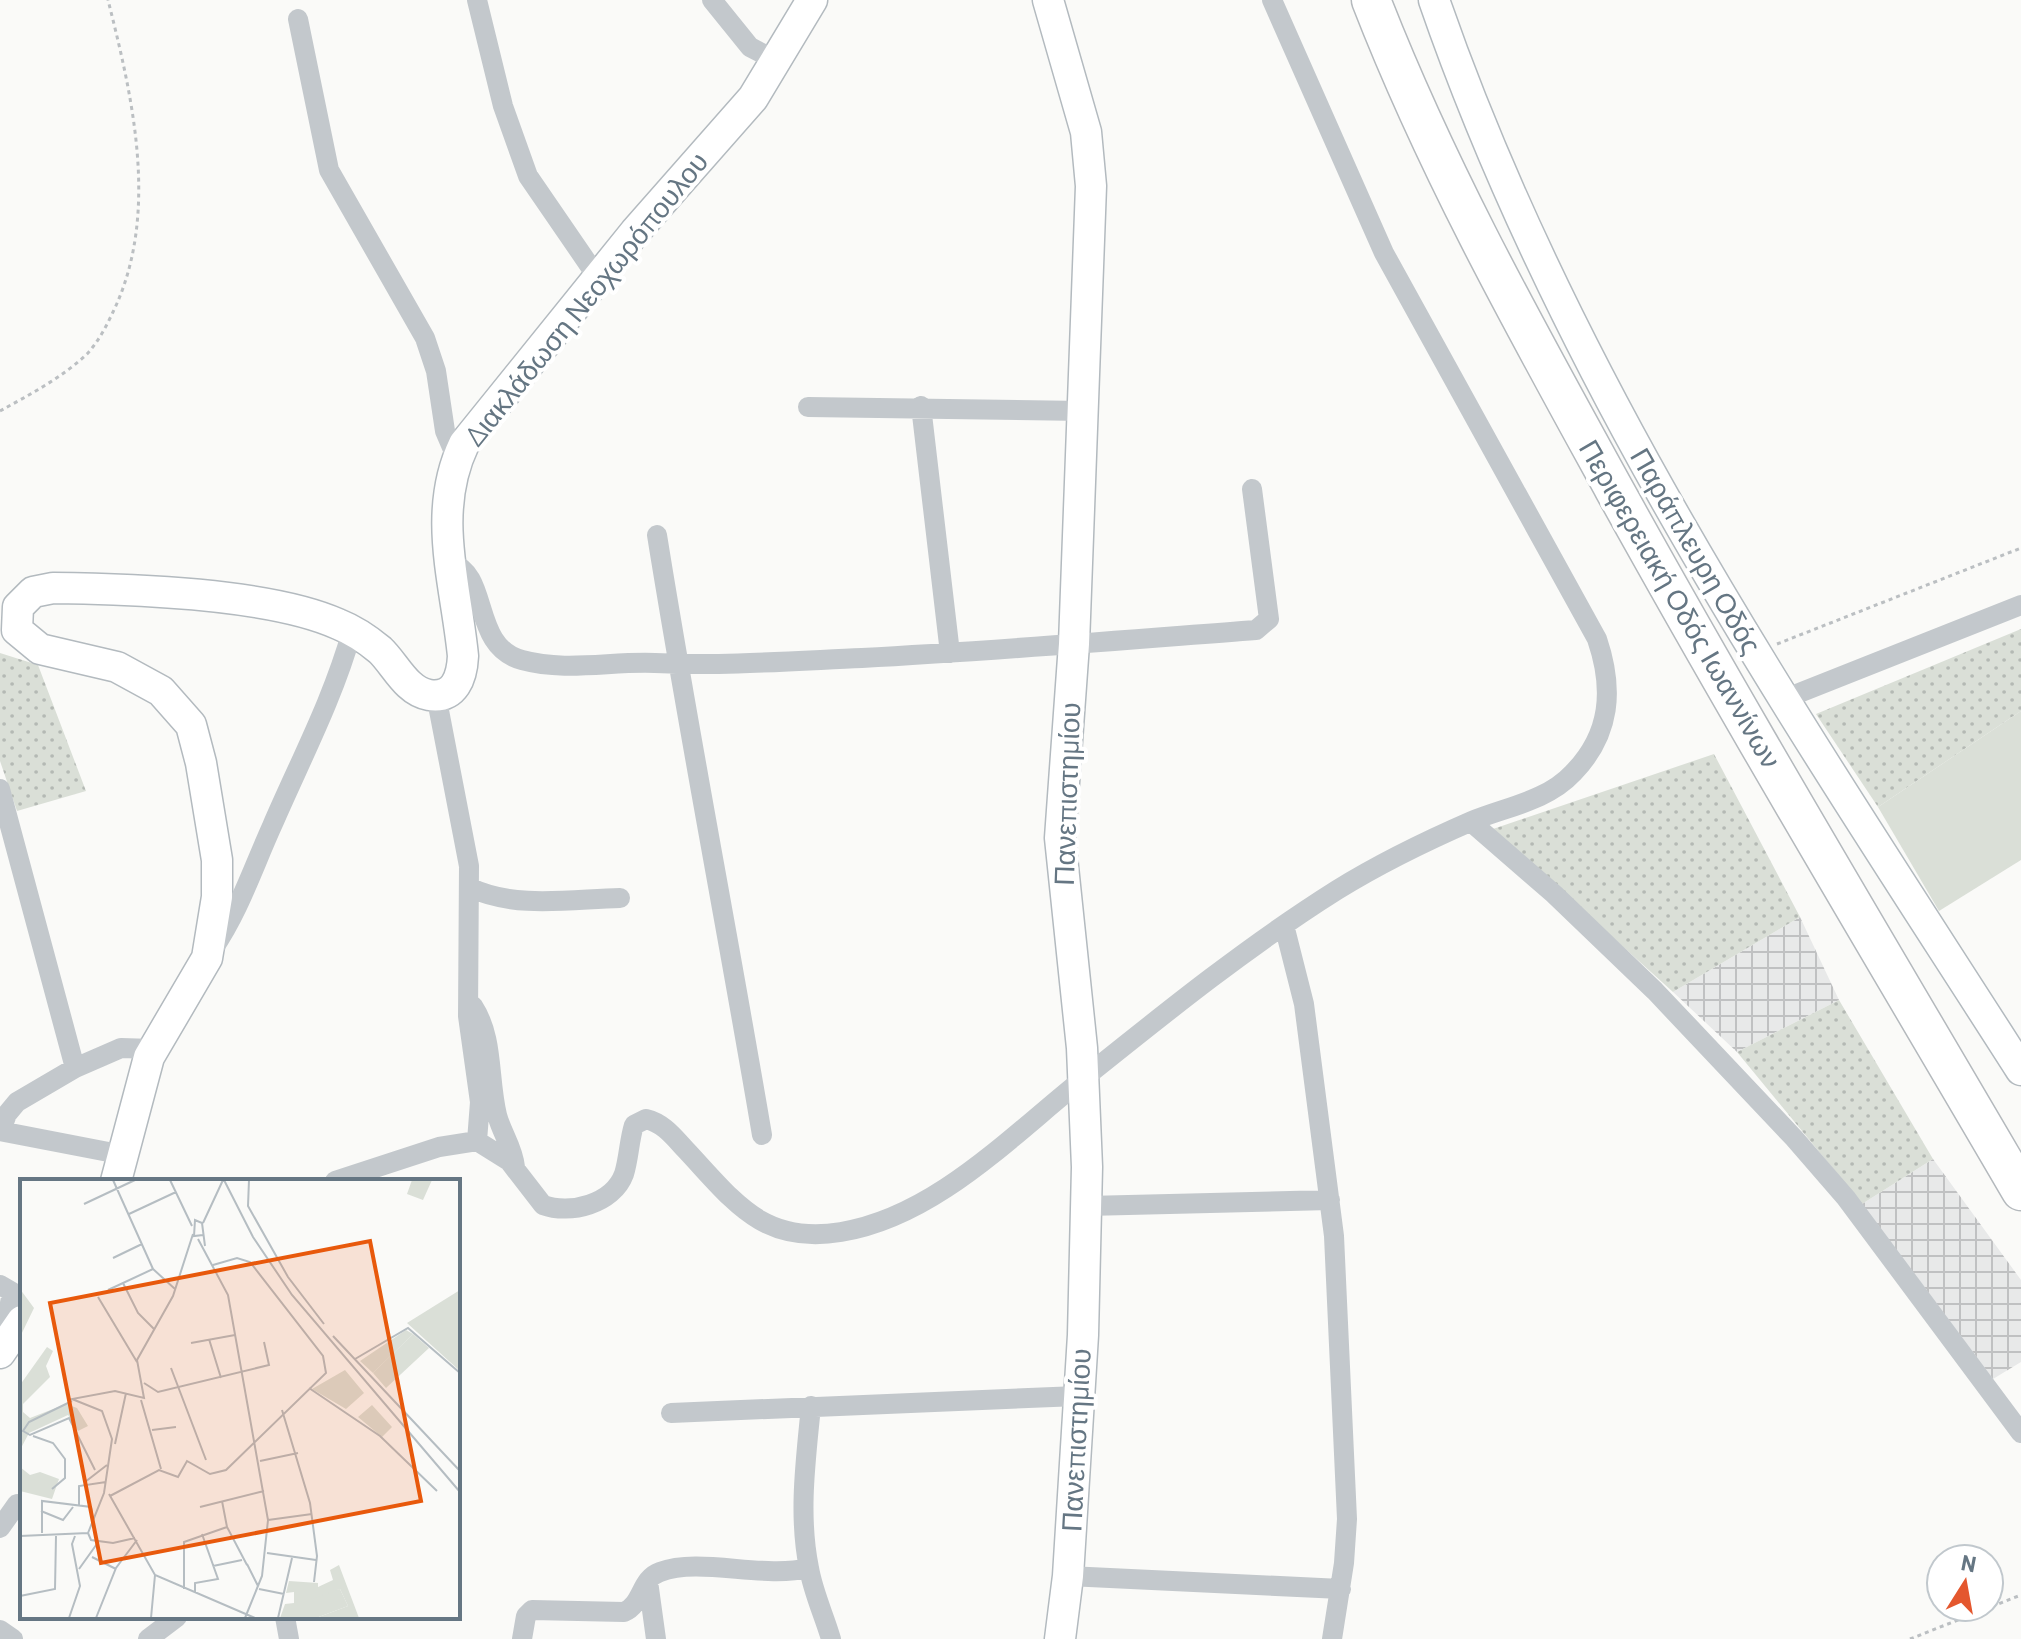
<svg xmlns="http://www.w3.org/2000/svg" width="2021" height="1639" font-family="Barlow,sans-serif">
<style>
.industrial{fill:url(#industrial-grid)}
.grass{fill:url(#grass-dots)}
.garden{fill:#dadfd7}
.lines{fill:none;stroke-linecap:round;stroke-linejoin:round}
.secondary-casing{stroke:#b3babf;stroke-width:33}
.highway-casing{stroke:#b4b9bd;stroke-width:41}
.path{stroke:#bbbfc2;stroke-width:3;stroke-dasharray:4 4;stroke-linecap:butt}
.street{stroke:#c3c8cc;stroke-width:20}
.secondary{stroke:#fff;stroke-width:30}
.highway{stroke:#fff;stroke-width:38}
.labels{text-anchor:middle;stroke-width:8;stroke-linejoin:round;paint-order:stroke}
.street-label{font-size:28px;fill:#657683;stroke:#fff}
.inset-road{fill:none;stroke:#b5bdc2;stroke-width:2}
.view{fill:#e8590c;fill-opacity:0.15;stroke:#e8590c;stroke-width:4}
.inset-edge{fill:none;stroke:#657683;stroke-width:4}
</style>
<defs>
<pattern id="industrial-grid" width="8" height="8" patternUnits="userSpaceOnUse" patternTransform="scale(2)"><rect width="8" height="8" fill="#e8e9e9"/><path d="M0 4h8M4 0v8" fill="none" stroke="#c0c1c2"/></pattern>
<pattern id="grass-dots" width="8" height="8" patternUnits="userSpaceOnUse" patternTransform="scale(2)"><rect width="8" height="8" fill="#dadfd7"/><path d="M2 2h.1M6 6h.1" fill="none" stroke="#b4b9b4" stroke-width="1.8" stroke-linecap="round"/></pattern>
</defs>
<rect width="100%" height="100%" fill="#fafaf8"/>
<path class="industrial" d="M1800 917 1839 1000 1737 1052 1673 992Z
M1933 1159 2021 1280V1362L1993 1379 1862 1204Z"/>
<path class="grass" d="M2021 629V711L1878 807 1816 714Z
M0 653 38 665 86 791 17 811 0 761Z
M1714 754 1800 917 1673 992 1493 829Z
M1839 1000 1933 1159 1862 1204 1737 1052Z"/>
<path class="garden" d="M2021 711V860L1939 911 1878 807Z"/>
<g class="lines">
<g class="secondary-casing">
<path id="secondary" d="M1048 0 1086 132 1091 186 1074 644 1060 838 1082 1048 1087 1167 1083 1335 1068 1576 1060 1639
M1434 0C1568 388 1801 726 2021 1070
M116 1181 149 1057 207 958 217 897V860L201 763 191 725 161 691 117 667 40 649 17 630 18 607 33 592 53 588C131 589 269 593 338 624 353 630 368 640 380 650 395 664 406 691 429 695 455 699 462 677 463 656 456 584 431 513 464 444L635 232 753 98 812 0
M0 1353 22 1321"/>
</g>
<g class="highway-casing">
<path id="highway" d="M1371 0C1437 170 1526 329 1614 489 1745 726 1885 958 2021 1191"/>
</g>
<path class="path" d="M0 411C29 395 63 377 87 354 98 342 106 327 113 312 160 215 133 99 108 0
M1777 644 2021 548
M1910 1639 2021 1595"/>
<path class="street" d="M477 0 503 106 528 176 598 278
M712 0 750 47 777 61
M298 19 329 170 425 338 436 371 445 431 457 459
M921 406 950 653
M808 407 1084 411
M657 535C689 735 728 934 762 1135
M451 563C490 574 471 647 522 660 566 672 611 661 655 663 724 666 793 661 862 658 993 651 1125 640 1256 630L1269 619 1252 489
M436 695 469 866 468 1016 480 1102 477 1141
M1784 699 2021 605
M0 789 75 1068
M1471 822 1554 894 1655 991 1794 1138 1846 1198 2021 1433
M471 888C516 909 572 899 620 898
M1284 925 1304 1004 1334 1236 1347 1519 1344 1563 1332 1639
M213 949C239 911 253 868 272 826 300 761 333 699 352 631
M473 1006C494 1038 488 1078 497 1115 502 1134 513 1147 515 1167
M0 1131 124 1155
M1 1131 7 1114 17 1102 75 1068 121 1048 153 1049
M335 1181 439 1147 477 1141 509 1161 543 1205C570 1215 613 1204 624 1174 629 1158 629 1141 634 1125L646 1119C663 1123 673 1136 685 1149 734 1201 762 1245 841 1232 935 1217 1012 1135 1084 1078 1165 1013 1248 946 1337 890 1379 864 1426 841 1472 821 1506 807 1547 801 1573 773 1611 734 1614 689 1597 639L1384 253 1272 0
M1087 1206 1330 1200
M0 1285 12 1292 5 1330 11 1339
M811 1406C806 1459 798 1514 809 1568 813 1592 824 1615 831 1639
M671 1413 1078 1396
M0 1528 17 1504
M1068 1576 1341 1589
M648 1581 656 1639
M285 1617 289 1639
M0 1630 13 1639
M148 1639 177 1617
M522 1639 526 1616 532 1610 624 1612C643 1604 640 1579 660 1572 700 1557 762 1579 809 1568"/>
<use href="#secondary" class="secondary"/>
<use href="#highway" class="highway"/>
</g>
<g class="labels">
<g class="street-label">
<text transform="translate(586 299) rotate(-51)" y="10">Διακλάδωση Νεοχωρόπουλου</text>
<text transform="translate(1696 551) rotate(60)" y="10">Παράπλευρη Οδός</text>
<text transform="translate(1680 604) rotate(60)" y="10">Περιφερειακή Οδός Ιωαννίνων</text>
<text transform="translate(1067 794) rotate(-88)" y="10">Πανεπιστημίου</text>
<text transform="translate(1076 1440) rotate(-87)" y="10">Πανεπιστημίου</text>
</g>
</g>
<g transform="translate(20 1179)">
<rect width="440" height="440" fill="#fafaf8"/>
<path d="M392 1H412L403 21 387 15ZM0 110 14 129 0 158ZM386 151 393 155 353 194 340 182ZM27 168 33 172 26 187 30 198 3 225V233L10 239 46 225 57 229 68 247 58 252 48 236 9 254 0 271V206ZM325 191 344 214 326 230 292 210ZM352 226 372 248 362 258 338 238ZM0 288 10 296 20 293 39 300 32 320 0 312ZM269 402 298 404V413L320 410 328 427 296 439H260L265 425 274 424V413L266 414Z" fill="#dadfd7"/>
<path d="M319 386 339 439H296L328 427 320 410 291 420 298 408 313 401 310 391Z" fill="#dadfd7"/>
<path d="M440 111V192L387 144ZM393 155 409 169 366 209 353 194Z" fill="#dadfd7"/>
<path class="inset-road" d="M93 1 133 90M150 1 172 47M204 1 233 58 272 116 440 313M229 1 228 27 268 98 304 145M64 25 115 1M109 35 156 13M183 44 203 1M183 56 174 57 175 41 182 44 185 67M178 60 208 116 248 341 242 397 225 439M93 79 122 65M103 104 118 134 134 150M88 111 133 90 155 110M78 118 117 183M313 157 440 292M189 160 201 199M171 164 215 156M335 180 388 149 440 194M151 189 186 281M124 204 138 213 249 186 244 163M289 209 360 257 417 312M121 221 141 290M52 222 9 243 3 252 10 256 49 239 75 291M262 231 290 324 297 377 294 403M132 251 156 248M13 257 33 264 45 280V299L32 310M95 265 106 214M240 282 278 274M65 303 87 286M89 315 135 396 235 439M90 317 139 291 158 298 167 282 190 295 206 291 306 194 303 177 230 83 217 79 193 86M202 322 207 348 227 386M59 327V307L86 303M180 328 244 312M21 332 43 341 53 328M248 341 292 335M22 354V322L71 328 72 333M68 354 84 314 92 260 82 232 52 220 95 212 124 219 117 181 153 117 173 55M68 354 71 361 93 364 115 359M0 357 68 354M247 374 296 381M72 378 96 390M227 385 238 407M193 387 222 381M59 390 79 362M164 410V363L207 348M239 410 264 415M175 413V404L198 400 182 355M0 417 35 410 36 357M49 439 60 407 52 365 55 357M76 439 96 389 117 361M131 439 135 396M258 439 272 379"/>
<path class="view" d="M350 62 401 322 81 384 30 124Z"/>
<rect width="440" height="440" class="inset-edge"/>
</g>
<g transform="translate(1965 1583) rotate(11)"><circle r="38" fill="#ffffff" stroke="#c1c8cd" stroke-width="2"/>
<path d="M0-6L14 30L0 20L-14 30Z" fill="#e4572e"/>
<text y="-12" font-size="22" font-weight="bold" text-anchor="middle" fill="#657683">N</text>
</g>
</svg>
